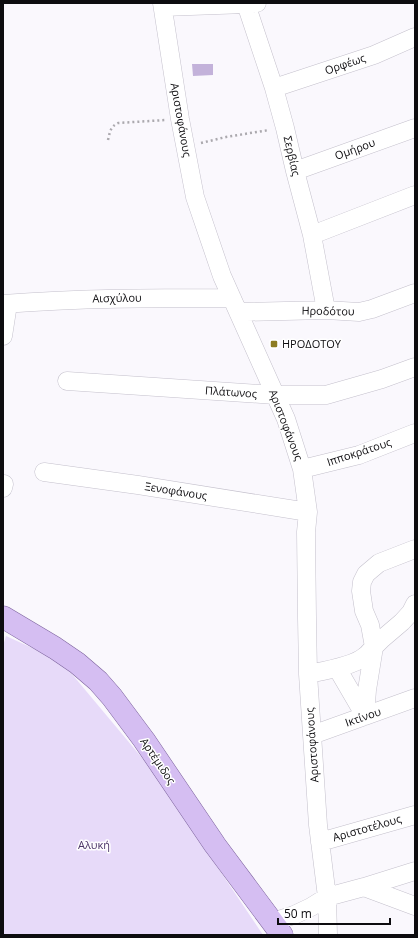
<svg xmlns="http://www.w3.org/2000/svg" width="418" height="938" font-family="'Open Sans',sans-serif">
<style>
.green{fill:#e7daf9}
.water{fill:#c3b2da}
.lines{fill:none;stroke-linecap:round;stroke-linejoin:round}
.minor-casing{stroke:#c4c0cc;stroke-width:19}
.major-casing{stroke:#7d649d;stroke-width:23}
.path{stroke:#aba9ae;stroke-width:2.5;stroke-dasharray:2 3;stroke-linecap:butt}
.minor{stroke:#fff;stroke-width:18}
.major{stroke:#d5bef2;stroke-width:22}
.poi-dot{fill:#8d7c22;stroke:#fff;stroke-width:1.5}
.labels{text-anchor:middle;stroke-width:3;stroke-linejoin:round;paint-order:stroke}
.street-label{font-size:11px;fill:#0d0c0f;stroke:#fff}
.poi-label{font-size:11px;fill:#0d0c0f;stroke:#fff;text-anchor:start}
.park-label{font-size:11px;fill:#4d3669;stroke:#fff}
</style>
<rect width="100%" height="100%" fill="#faf8fd"/>
<path class="green" d="M6 636 61 661 153 771 263 935H3V646Z"/>
<path class="water" d="M192 64H213V75L193 76Z"/>
<g class="lines">
<g class="minor-casing">
<path id="minor" d="M162 3 180 119 195 197 222 276 286 419 302 469 308 512 306 532 307 618 308 674 318 825 327 897 328 935
M246 4 274 88 285 128 295 171 312 235 326 310
M163 7 246 4 257 3
M274 88 374 55 415 37
M295 171 415 128
M312 235 415 195
M3 304C79 298 155 298 232 298
M238 312 326 310 359 312 372 309 415 293
M3 336 8 304
M67 381 275 395H326L382 379 415 367
M302 469 359 455 415 433
M44 472 138 485 308 512
M3 488 4 484
M337 668 365 716
M308 674C323 671 354 666 365 656 368 654 371 650 374 647L370 625 364 611 361 591 362 582 366 574 379 563 415 549
M365 716 367 690 374 647 382 639 402 622 411 612 415 604
M312 735 415 698
M320 842 415 815
M364 887 415 906
M272 922 294 915 311 907 327 897 364 887 415 871"/>
</g>
<g class="major-casing">
<path id="major" d="M3 617 55 648 77 663 98 681 112 697 144 740 215 845 282 935"/>
</g>
<path class="path" d="M108 140C110 132 110 127 118 123L166 120
M201 143 226 137 269 130"/>
<use href="#minor" class="minor"/>
<use href="#major" class="major"/>
</g>
<rect class="poi-dot" x="270" y="340" width="8" height="8" rx="2"/>
<g class="labels">
<g class="street-label">
<text transform="translate(345 64) rotate(-19)" y="4">Ορφέως</text>
<text transform="translate(181 120) rotate(80)" y="4">Αριστοφάνους</text>
<text transform="translate(355 149) rotate(-20)" y="4">Ομήρου</text>
<text transform="translate(292 156) rotate(77)" y="4">Σερβίας</text>
<text transform="translate(117 298) rotate(-1)" y="4">Αισχύλου</text>
<text transform="translate(328 311) rotate(1)" y="4">Ηροδότου</text>
<text transform="translate(231 392) rotate(4)" y="4">Πλάτωνος</text>
<text transform="translate(286 425) rotate(69)" y="4">Αριστοφάνους</text>
<text transform="translate(359 452) rotate(-18)" y="4">Ιπποκράτους</text>
<text transform="translate(176 491) rotate(9)" y="4">Ξενοφάνους</text>
<text transform="translate(363 717) rotate(-19)" y="4">Ικτίνου</text>
<text transform="translate(312 745) rotate(-94)" y="4">Αριστοφάνους</text>
<text transform="translate(158 761) rotate(56)" y="4">Αρτέμιδος</text>
<text transform="translate(367 828) rotate(-16)" y="4">Αριστοτέλους</text>
</g>
<g class="poi-label">
<text x="282" y="348">ΗΡΟΔΟΤΟΥ</text>
</g>
<g class="park-label">
<text x="94" y="849">Αλυκή</text>
</g>
</g>
<rect width="418" height="938" fill="none" stroke="#0d0c0f" stroke-width="8"/>
<path d="M278 918v6h112v-6" fill="none" stroke="#0d0c0f" stroke-width="2"/>
<text x="284" y="918" font-size="12" fill="#0d0c0f" stroke="#ffffff" stroke-width="3" paint-order="stroke">50 m</text>
</svg>
